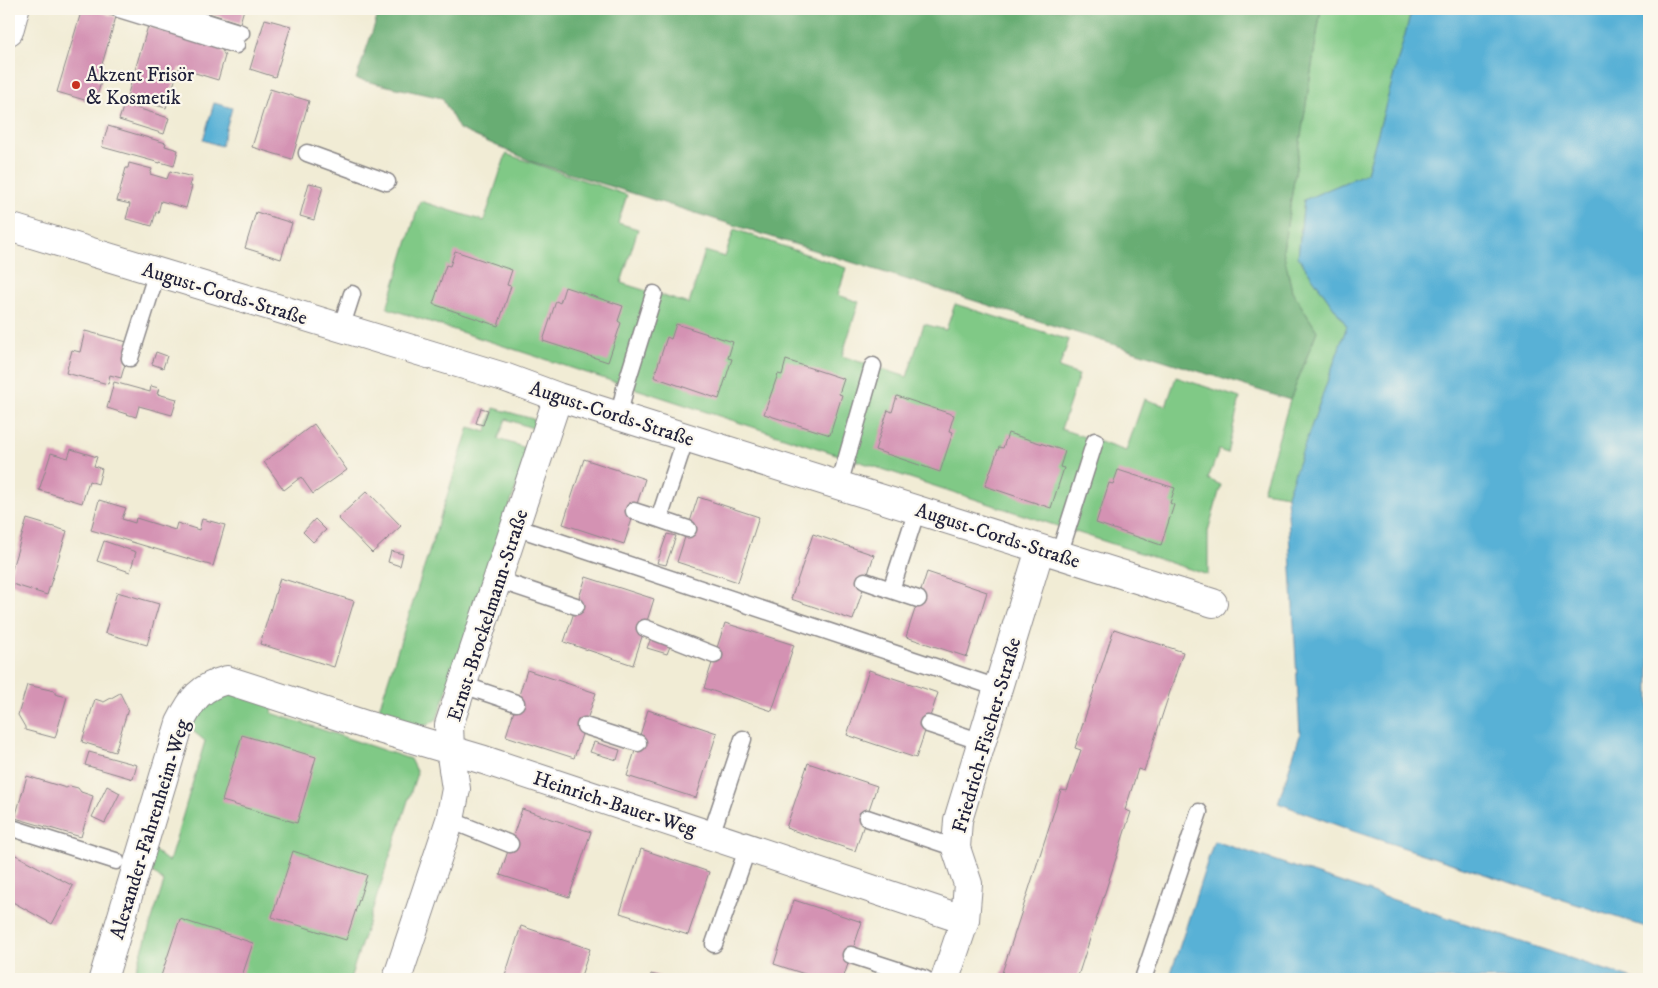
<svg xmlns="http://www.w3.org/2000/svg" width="1658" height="988" font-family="'IM FELL DW Pica',serif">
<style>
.green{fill:#80c986;stroke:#517660}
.forest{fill:#68ad73;stroke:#456857}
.water{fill:#59b1d6;stroke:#3e6a88}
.building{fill:#d492b3}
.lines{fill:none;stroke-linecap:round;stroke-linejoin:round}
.lane-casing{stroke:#8a8788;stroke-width:19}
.street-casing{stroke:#8a8788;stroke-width:30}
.secondary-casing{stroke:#8a8788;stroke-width:30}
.lane{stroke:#fff;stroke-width:16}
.street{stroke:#fff;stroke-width:28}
.secondary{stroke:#fff;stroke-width:28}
.poi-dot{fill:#c8321e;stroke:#fbf7ec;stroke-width:2}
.labels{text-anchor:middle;stroke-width:4.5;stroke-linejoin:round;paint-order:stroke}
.poi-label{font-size:20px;fill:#22223b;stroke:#fbf7ec;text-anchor:start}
.street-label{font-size:20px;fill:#22223b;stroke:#fbf7ec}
</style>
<rect width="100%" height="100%" fill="#fbf7ec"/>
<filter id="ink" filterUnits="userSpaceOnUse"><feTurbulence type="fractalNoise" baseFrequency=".02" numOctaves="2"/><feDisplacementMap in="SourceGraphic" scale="10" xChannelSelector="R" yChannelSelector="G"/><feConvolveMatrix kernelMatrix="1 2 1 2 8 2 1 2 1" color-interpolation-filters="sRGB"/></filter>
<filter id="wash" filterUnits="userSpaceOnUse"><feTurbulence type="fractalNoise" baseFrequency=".0096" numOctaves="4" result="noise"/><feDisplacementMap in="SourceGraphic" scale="20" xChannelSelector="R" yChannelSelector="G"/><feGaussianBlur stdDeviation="1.12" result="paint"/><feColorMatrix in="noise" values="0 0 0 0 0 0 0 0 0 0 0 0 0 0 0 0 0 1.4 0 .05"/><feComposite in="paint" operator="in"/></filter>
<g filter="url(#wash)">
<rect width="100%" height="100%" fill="#f1ecd5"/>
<path class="green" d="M1321 9H1412L1367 173 1304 200 1298 257 1347 326 1287 495 1263 491 1290 400 1317 331 1292 291 1283 250Z
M506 154 627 195 618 223 638 229 621 283 689 304 705 251 725 257 734 229 846 268 838 295 859 302 842 356 907 377 924 324 946 330 955 304 1069 340 1059 368 1079 375 1061 429 1126 451 1144 399 1166 406 1176 377 1240 398 1227 453 1219 450 1208 479 1221 485 1208 531V575L387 308 420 201 484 221Z
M494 408 533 419 535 429 506 419 498 439 529 449 437 719C413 736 401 726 376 718L469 427 486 432Z
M243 693 274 703 272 713 410 759 417 773 350 979H133L164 882 146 866 151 848 169 862 205 741 188 727C208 702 211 697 243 693Z"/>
<path class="forest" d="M380 9H1321L1283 250 1292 291 1317 331 1290 400 533 162 459 129 442 98 356 79Z"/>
<path class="water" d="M1412 9H1649V928L1353 831 1278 803 1300 735 1287 495 1347 326 1298 257 1304 200 1367 173Z
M214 103 232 108 221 146 203 140Z
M1214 841 1264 857 1633 979H1169Z"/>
<g id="blocks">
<path class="building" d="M82 9H90L116 17 97 81 101 82 95 103 57 92Z
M196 9H244L240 23Z
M265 19 291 26 275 77 250 69Z
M148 26 221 48 225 56 218 80 179 68 166 108 127 97Z
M270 89 309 101 292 159 252 147Z
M124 104 169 118 164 134 119 120Z
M108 126 166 143 165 146 178 150 174 166 160 162V163L102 147Z
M129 163 152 169 150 174 167 179 170 171 192 177 189 186H192L186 208 161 201 158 213 156 212 152 226 126 219 130 204 117 201 126 168H128Z
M309 183 323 186 314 220 300 216Z
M256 212 292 223 281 259 245 248Z
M455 251 512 270 507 285 511 286 498 326 433 304 446 265 450 266Z
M565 287 623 306 618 321 621 323 608 362 543 341 556 301 560 303Z
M676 324 733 342 728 358 732 359 719 399 654 377 667 337 671 339Z
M85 331 131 343 121 378 110 375 108 384 66 373 72 350 80 352Z
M156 352 167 356 163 368 152 364Z
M786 360 844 379 839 394 842 395 830 435 764 414 778 374 782 375Z
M114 382 150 392 151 386 159 388 157 394 177 399 172 415 139 406 136 417 107 408Z
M897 396 954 415 949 431 953 432 940 472 875 450 888 410 892 412Z
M481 408 488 410 483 425 476 423Z
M314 424 347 470 313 494 301 477 284 490 264 462Z
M1008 433 1065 451 1060 467 1064 468 1051 508 985 486 999 447 1003 448Z
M71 449 97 457 94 466 102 469 98 484 89 481 82 503 39 490 51 453 68 458Z
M584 459 645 479 624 544 563 524Z
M1118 470 1175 488 1170 503 1174 505 1161 545 1096 523 1109 483 1113 484Z
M367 491 401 526 372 553 338 518Z
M698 497 759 517 738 582 677 562Z
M99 500 126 508 122 519 135 523 136 518 175 530 177 523 199 530 202 519 225 525 213 566 91 530Z
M27 519 67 531 47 595 9 583V578Z
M315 519 326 530 313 542 303 532Z
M667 534 676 536 666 565 657 563Z
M813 534 874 555 853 620 791 599Z
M104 541 136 552 130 572 97 561Z
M391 551 403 554 400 566 388 562Z
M927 572 987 592 967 657 906 637Z
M586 577 654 599 633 665 564 642Z
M280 578 354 601 334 667 260 644Z
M117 592 159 604 147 645 105 633Z
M725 623 794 645 772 711 704 688Z
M1114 629 1183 652 1179 664 1144 771 1138 769 1125 810 1131 812 1077 979H1000L1059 796 1061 790 1067 791 1081 750 1075 748Z
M651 638 671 644 667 654 647 648Z
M527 670 596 693 574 758 506 736Z
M869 670 938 693 916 758 847 735Z
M27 685 55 691V694L67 697 55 738 25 730V727L18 715Z
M120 693 128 709 115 752 82 742 95 699 104 702Z
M648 710 717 733 696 798 627 776Z
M242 735 316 757 297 823 222 801Z
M594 742 620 750 617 760 590 752Z
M89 752 137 765 133 779 85 765Z
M808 763 877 786 855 851 786 828Z
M27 776 66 788 70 786 78 788 81 792 93 796 81 837 15 818Z
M107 786 120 793 105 823 92 817Z
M522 809 591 832 569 897 500 875Z
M641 849 709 872 688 935 620 913Z
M293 851 367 875 346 940 272 917Z
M12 853 73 886 52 924 9 900V860Z
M794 900 862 922 843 979H820L774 964Z
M180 919 253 943 241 979H160Z
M521 926 590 949 580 979H504Z
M651 974 668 979H650Z"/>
</g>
</g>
<g filter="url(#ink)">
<use href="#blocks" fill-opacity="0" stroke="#8a8788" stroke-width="1"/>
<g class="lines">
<g class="lane-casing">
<path id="lane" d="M119 9 236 45
M164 9 241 33
M307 153 387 182
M341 328 352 294
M130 358 157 272
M619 416 625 388 654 294
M686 437 659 519 688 529
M839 485 873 366
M917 510 891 590 918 599
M634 511 659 519
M515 527 998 688
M1059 555 1095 441
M498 580 576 606
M865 581 891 590
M645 628 714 655
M463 685 516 703
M928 724 982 742
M585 726 638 743
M867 818 956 848
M450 820 510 844
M9 827 116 861
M711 835 743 739
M714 944 748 847
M851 955 925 979
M1143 979 1199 812"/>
</g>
<g class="street-casing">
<path id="street" d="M9 227 504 377 558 397 1213 603
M103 979 180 723C192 699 200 687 227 680L366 725 484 760 965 920
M397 979 450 820 456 789 450 749 449 725 558 397
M945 979 965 920 968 884 956 848 958 820 1040 549"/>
</g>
<g class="secondary-casing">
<path id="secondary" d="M9 31 15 9"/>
</g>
<use href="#lane" class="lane"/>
<use href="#street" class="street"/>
<use href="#secondary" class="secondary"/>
</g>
</g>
<circle class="poi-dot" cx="76" cy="85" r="5"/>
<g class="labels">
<g class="poi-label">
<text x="86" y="81">Akzent Frisör<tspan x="86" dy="23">&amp; Kosmetik</tspan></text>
</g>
<g class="street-label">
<text transform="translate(225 293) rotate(17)" y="7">August-Cords-Straße</text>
<text transform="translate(612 413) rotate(18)" y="7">August-Cords-Straße</text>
<text transform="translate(998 535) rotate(18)" y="7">August-Cords-Straße</text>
<text transform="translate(487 615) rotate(-72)" y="7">Ernst-Brockelmann-Straße</text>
<text transform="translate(986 735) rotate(-74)" y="7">Friedrich-Fischer-Straße</text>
<text transform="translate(615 803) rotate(18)" y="7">Heinrich-Bauer-Weg</text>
<text transform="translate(149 829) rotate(-73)" y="7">Alexander-Fahrenheim-Weg</text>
</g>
</g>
<rect width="1658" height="988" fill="none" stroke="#fbf7ec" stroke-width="30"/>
</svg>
